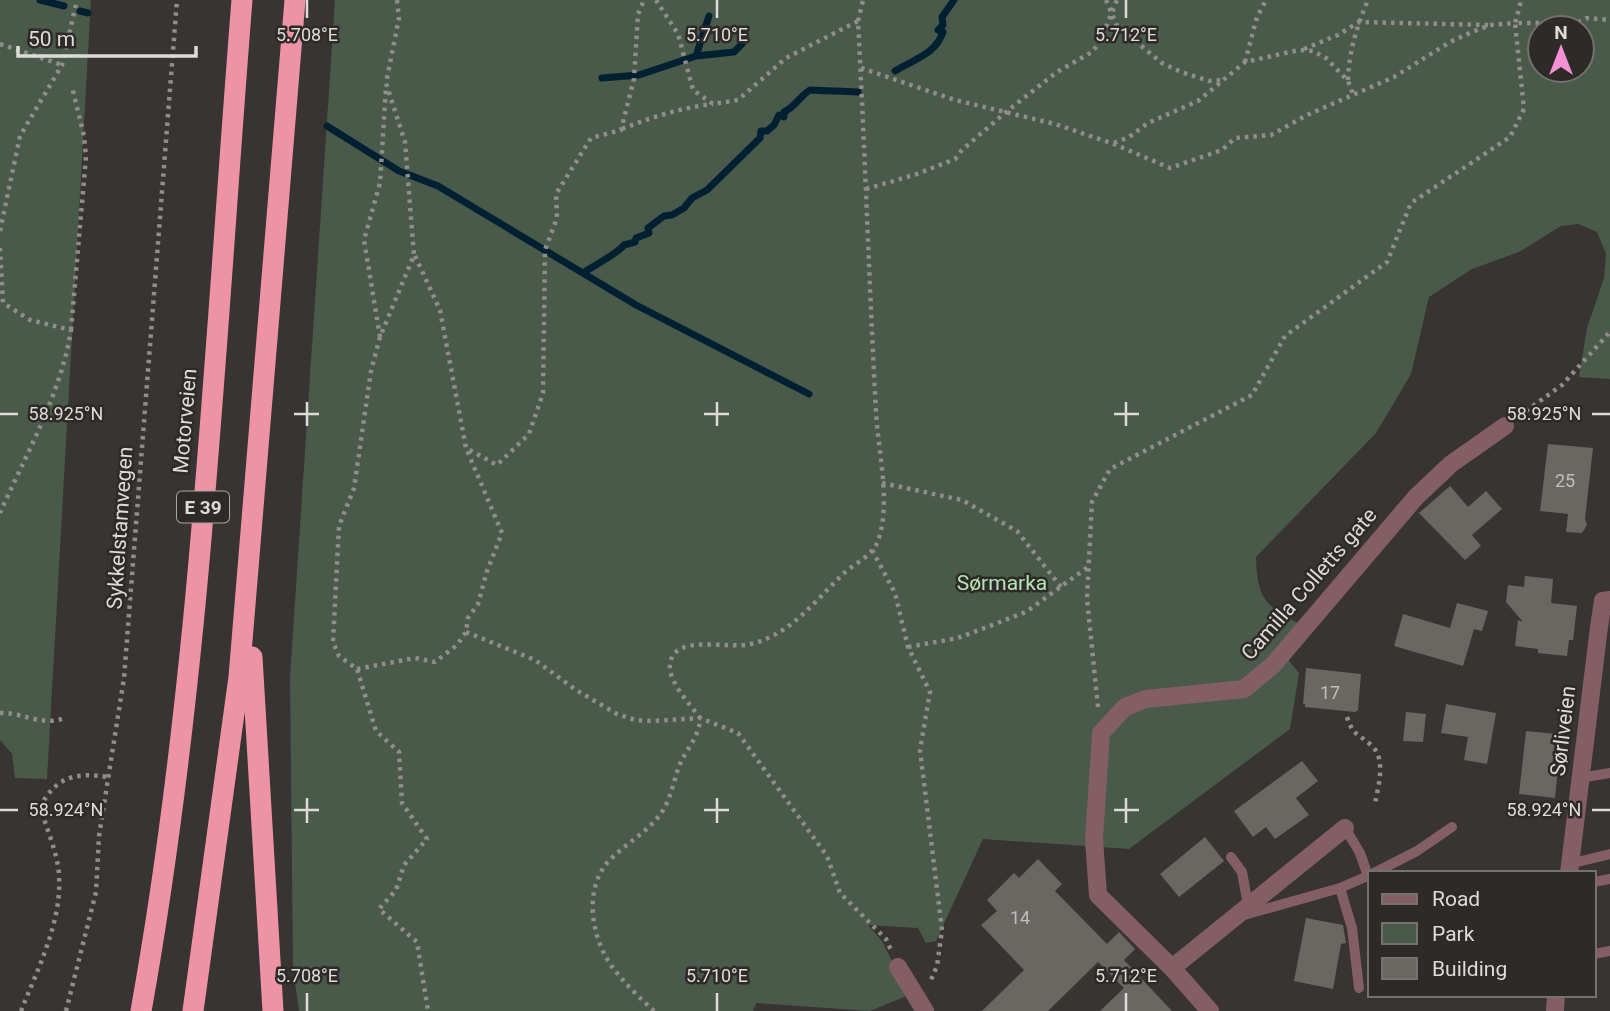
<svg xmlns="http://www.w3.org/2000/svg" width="1610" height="1011" font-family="Roboto,sans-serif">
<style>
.green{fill:#49594a;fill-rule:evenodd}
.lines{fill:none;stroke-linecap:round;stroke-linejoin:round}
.stream{stroke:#012133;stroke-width:7}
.building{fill:#6a6662}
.path{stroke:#908d8a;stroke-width:4.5;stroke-dasharray:3.5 5;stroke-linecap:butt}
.service{stroke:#845e65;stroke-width:10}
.minor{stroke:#845e65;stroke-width:18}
.motorway{stroke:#ed93a5;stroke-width:21}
.ticks{fill:none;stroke:#dedbd9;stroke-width:2.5}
.labels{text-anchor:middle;stroke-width:5;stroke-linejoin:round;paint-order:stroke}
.number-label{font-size:18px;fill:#c1bebb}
.shield{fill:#2e2a27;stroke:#a9a6a4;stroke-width:2}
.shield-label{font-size:19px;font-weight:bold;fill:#dedbd9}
.street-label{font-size:21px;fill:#dedbd9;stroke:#2e2a27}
.park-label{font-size:21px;fill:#b4e5b7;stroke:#2e2a27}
.ticks-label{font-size:18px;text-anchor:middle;fill:#dedbd9;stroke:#2e2a27;stroke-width:5;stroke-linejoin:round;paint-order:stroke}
</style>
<rect width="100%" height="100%" fill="#383431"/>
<path class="green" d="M0 0H91L47 779 15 778 12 754 0 740Z
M335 0H1610V379L1579 377 1587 328 1604 278 1606 254 1597 232 1578 224 1561 226 1519 252 1472 269 1429 297 1411 374 1376 433 1256 557C1257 597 1265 607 1300 624L1279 648 1299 673 1290 729 1129 849 983 839 936 941 926 943 918 928 868 925 882 941 909 995 870 1011 756 1003 753 1011H299L293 968 290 677ZM1540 28H1582V70H1540Z"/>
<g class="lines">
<path class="stream" d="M40 0 64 6
M80 11 88 13
M696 56 709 16
M895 71C914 59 935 55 943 32L938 30 943 25 942 17 954 0
M602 78 639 75 696 56 734 52 742 44
M327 126 399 171 438 186 636 305 809 394
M583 273C594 265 616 255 624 245L635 242 636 238 649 233 648 228 664 216 672 215 684 208 692 198 707 190 760 138 761 131H767L774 125 779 115 784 117V112C795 107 800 96 810 90 826 91 841 91 858 92"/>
</g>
<path class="building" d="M1548 444 1593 448 1585 519 1587 525 1582 533 1566 532 1568 514 1540 511Z
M1450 486 1468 507 1486 491 1502 509 1472 535 1481 546 1465 560 1419 513Z
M1525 576 1553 579 1551 603 1577 606 1573 640H1569L1567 656 1538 653V649L1515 646 1518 620 1523 622 1506 602 1508 585 1524 587Z
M1457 603 1488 611 1482 631 1474 629 1463 666 1394 646 1403 614 1450 628Z
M1306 668 1361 674 1358 710 1355 712 1305 707V704H1303Z
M1446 704 1496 713 1487 764 1464 760 1468 737 1441 733Z
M1406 712 1426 714 1423 742 1403 741Z
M1526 731 1556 734 1552 767 1558 768 1555 798 1519 794Z
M1302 761 1318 781 1296 798 1309 815 1275 839 1266 827 1253 837 1234 811Z
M1205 837 1224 861 1179 897 1160 874Z
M1038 859 1062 884 1055 891 1107 944 1119 932 1135 949 1124 960 1172 1011H1100L1124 988 1098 962 1048 1011H982L1024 970 981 925 997 911 987 900 1014 873 1019 878Z
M1306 918 1343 925 1346 943 1341 944 1333 989 1294 981Z"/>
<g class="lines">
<path class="path" d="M397 0 399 18 386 83 405 142 414 255 380 337 371 371 354 488 339 526 333 642 339 656 357 669 376 731 399 752 402 803 427 839 404 865 396 890 379 909 417 942 428 1011
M656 0 678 34 693 90 713 104 738 100 786 58 858 21
M1106 0 1117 26 1162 63 1181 72 1209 81 1225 80
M0 44 62 65
M1304 49 1338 35 1359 22 1488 25
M1245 62 1257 17 1266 0
M861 68 955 100 1055 124 1114 144 1170 168 1222 150 1235 138 1271 135 1307 115 1394 77 1450 42 1472 32 1491 25 1515 23 1520 5V0
M1348 80C1349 51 1357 26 1368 0
M622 129C652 117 680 108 713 104
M1114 143 1129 137 1148 123 1198 101 1245 62 1299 50 1313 51 1326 58 1348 81 1353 94
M866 189 917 174 955 159 962 150 1006 112 1057 72 1092 52 1100 42 1117 0
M0 231 20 136 62 65 77 0
M0 248 3 303 30 320 71 330C61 394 26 454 0 513
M415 256 440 310 466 448 497 465 529 434 543 393 545 250 557 218 556 194 591 138 621 130 634 79 638 14 644 0
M71 330 86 157 84 136 72 87
M380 337 364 240 380 183 386 87
M1519 416 1562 385 1610 332
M882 483 962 500 1017 531 1061 587
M872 550 895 593 908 647 930 692 920 750 942 930 937 966 930 982
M466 632 535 660 576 690 617 714 635 720 651 721 700 718 738 733 827 856 840 893 886 939 891 950
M908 647 958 638 1026 612 1088 567
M357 669 415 658 435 662 457 645 466 632 468 618 478 604 487 571 502 533 466 448
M1098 707 1087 599 1092 502 1110 469 1252 395 1285 336 1387 262 1411 203 1510 137 1524 109 1515 23H1576L1587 18 1610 20
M0 713C22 712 45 728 66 717
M1347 717C1353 736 1358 733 1371 745 1387 759 1378 786 1375 804
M21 1011C38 968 62 922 59 875 58 855 46 826 40 807 56 777 75 772 108 777
M66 1011 96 892 99 836 124 678 177 0
M654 1011C640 998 625 984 613 968 592 940 583 892 607 863 622 846 645 834 659 816 672 800 673 779 681 762 688 747 700 735 700 718 689 702 659 674 674 654 687 637 731 649 751 644 791 634 814 602 842 575 852 565 872 556 877 543 892 508 878 450 876 412 869 282 865 151 858 21L863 0"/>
<path class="service" d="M1580 778 1610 773
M1345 828 1360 853 1368 876
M1231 857 1242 872 1248 905
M1569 864 1610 854
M1374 873 1417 851 1452 827
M1594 882 1610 879
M1340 888 1352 928 1359 988
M1244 915 1340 888 1370 875
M1594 954 1610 951"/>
<path class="minor" d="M1569 873 1599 627 1603 601 1610 600
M898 967 925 1011
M1172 968 1345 828
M1210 1011 1172 968 1098 895 1094 839 1101 733 1125 707 1146 699 1244 689 1273 665 1416 497 1451 464 1505 426
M1555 1011 1556 995"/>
<path class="motorway" d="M252 657 273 1011
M141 1011C201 677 215 337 242 0
M193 1011 239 677 295 0"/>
</g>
<path class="ticks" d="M307 0V18M717 0V18M1126 0V18M307 402V426M717 402V426M1126 402V426M0 414H18M294 414H319M704 414H729M1114 414H1139M1592 414H1610M307 798V823M717 798V823M1126 798V823M0 810H18M294 810H319M704 810H729M1114 810H1139M1592 810H1610M307 993V1011M717 993V1011M1126 993V1011"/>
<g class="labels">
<g class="number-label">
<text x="1565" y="487">25</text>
<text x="1330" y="699">17</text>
<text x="1020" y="924">14</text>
</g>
<rect class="shield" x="177" y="491.5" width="52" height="31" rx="5"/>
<g class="shield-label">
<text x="203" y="514">E 39</text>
</g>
<g class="street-label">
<text transform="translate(185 421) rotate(-85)" y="7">Motorveien</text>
<text transform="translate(120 528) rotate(-86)" y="7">Sykkelstamvegen</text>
<text transform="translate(1309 584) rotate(-49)" y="7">Camilla Colletts gate</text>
<text transform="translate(1563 731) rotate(-83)" y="7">Sørliveien</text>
</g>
<g class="park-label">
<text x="1002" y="590">Sørmarka</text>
</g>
</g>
<g class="ticks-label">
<text x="307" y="41">5.708°E</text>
<text x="717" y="41">5.710°E</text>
<text x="1126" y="41">5.712°E</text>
<text x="66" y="420">58.925°N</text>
<text x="1544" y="420">58.925°N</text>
<text x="66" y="816">58.924°N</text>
<text x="1544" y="816">58.924°N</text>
<text x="307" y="982">5.708°E</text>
<text x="717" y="982">5.710°E</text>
<text x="1126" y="982">5.712°E</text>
</g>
<rect x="1368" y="871" width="228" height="126" fill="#2e2a27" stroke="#74716e" stroke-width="2"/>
<rect x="1382" y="894" width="35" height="10" fill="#845e65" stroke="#74716e" stroke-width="2"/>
<text x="1432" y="906" font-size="21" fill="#dedbd9">Road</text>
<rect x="1382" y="923" width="35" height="21" fill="#49594a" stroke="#74716e" stroke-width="2"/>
<text x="1432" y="941" font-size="21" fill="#dedbd9">Park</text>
<rect x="1382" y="958" width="35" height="21" fill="#6a6662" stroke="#74716e" stroke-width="2"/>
<text x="1432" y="976" font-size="21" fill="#dedbd9">Building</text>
<g transform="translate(1561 49)"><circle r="33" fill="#2e2a27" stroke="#74716e" stroke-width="2"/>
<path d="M0-5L12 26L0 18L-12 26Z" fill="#f491d4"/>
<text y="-10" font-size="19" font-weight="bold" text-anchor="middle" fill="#dedbd9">N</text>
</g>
<path d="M18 46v10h178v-10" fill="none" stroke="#dedbd9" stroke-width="3.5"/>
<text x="28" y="46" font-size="21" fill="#dedbd9" stroke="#2e2a27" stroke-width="5" paint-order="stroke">50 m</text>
</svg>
